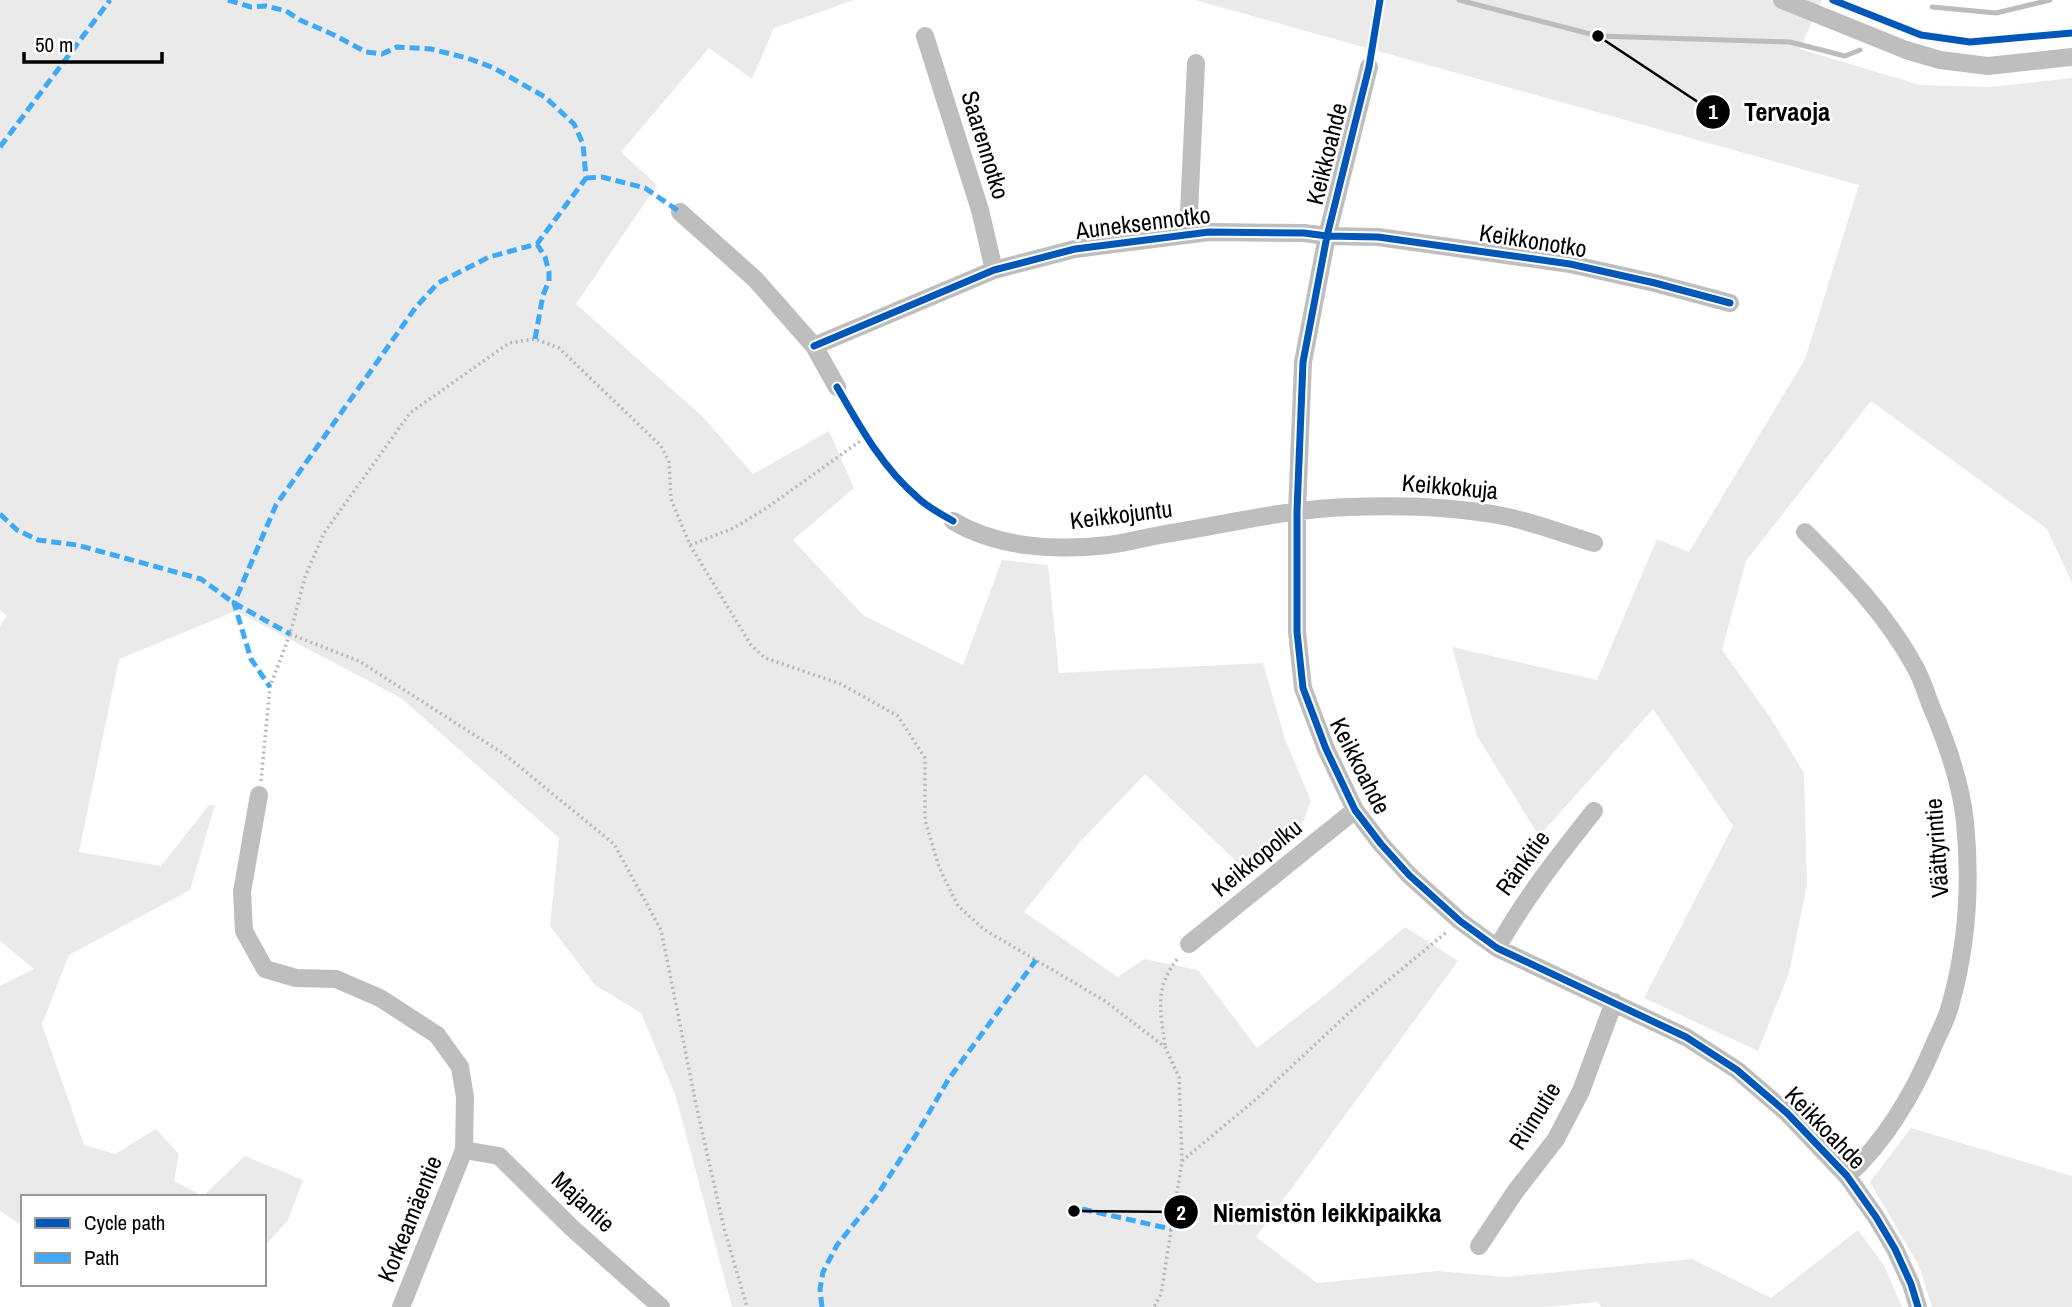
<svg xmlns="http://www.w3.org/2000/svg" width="2072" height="1307" font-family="'Archivo Narrow',sans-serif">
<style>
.green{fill:#eaeaea}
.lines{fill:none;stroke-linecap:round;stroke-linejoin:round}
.stream{stroke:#bcbcbc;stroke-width:5}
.path{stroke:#b8b8b8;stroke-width:3.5;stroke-dasharray:2 3.5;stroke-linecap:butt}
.street{stroke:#bebebe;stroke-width:18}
.quiet{stroke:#3fa9f5;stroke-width:5;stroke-dasharray:10 5;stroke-linecap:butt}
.cycleway-casing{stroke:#fff;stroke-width:11}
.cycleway{stroke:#0057b8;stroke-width:7}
.labels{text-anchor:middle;stroke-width:5;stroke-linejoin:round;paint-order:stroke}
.street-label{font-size:24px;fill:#000;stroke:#fff}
.leader{fill:none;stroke:#000;stroke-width:2.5}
.callout-dot{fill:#000;stroke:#fff;stroke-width:2.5}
.mark-label{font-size:21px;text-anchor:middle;font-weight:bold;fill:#fff}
.callout-label{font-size:26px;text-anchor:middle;font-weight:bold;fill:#000;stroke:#fff;stroke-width:5;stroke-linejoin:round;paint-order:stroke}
</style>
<rect width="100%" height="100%" fill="#fff"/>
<path class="green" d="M0 0H854L774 28 752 79 709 48 621 152 657 185 576 304 703 417 753 474 829 431 854 488 793 540 863 615 963 665 1002 560 1048 565 1059 673 1263 663 1285 739 1311 801 1303 822 1242 867 1145 774 1080 842 1024 912 1118 977 1144 959 1198 970 1257 1048 1329 992 1405 927 1458 961 1256 1237 1317 1283 1438 1271 1507 1277 1692 1259 1771 1298 1858 1230 1885 1267 1902 1307H1602L1597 1302 1545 1307H732L676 1097 641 1013 595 985 550 926 559 838 401 698 236 611 119 659 79 852 161 866 209 805H215L190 890 69 955 42 1024 84 1145 115 1154 156 1129 179 1154 174 1181 203 1196 245 1156 303 1180 288 1220 264 1247V1197H23V1226L0 1211V986L34 969 0 941V626L7 616 0 610Z
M1195 0H1822L1800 49 1920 85 1990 87 2072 78V583L2047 529 1871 401 1746 561 1722 650 1770 717 1804 773 1807 884 1789 973 1758 1051 1644 998 1733 826 1653 709 1539 836 1477 736 1452 647 1597 680 1657 539 1689 552 1805 359 1859 185Z
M1911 1128 2072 1176V1307H1932L1919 1266 1870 1182Z"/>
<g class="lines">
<path class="stream" d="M1459 0 1598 36 1790 42 1845 56 1860 50
M1932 7 1996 13 2050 0"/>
<path class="path" d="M690 545 734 528 765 509 866 437
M290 634 359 661 504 754 614 844 661 930 697 1109 724 1228 747 1307
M261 781 270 687 290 634 305 577 324 533 410 413 509 343 535 339 559 348 661 446 669 462 671 499 690 545 751 645 765 658 841 684 898 716 925 758V820L939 867 958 906 985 930 1105 1001 1165 1047 1179 1077 1182 1161 1161 1294 1154 1307
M1165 1045C1160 1009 1154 987 1179 957
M1182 1161 1261 1095 1352 1010 1448 931"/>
<path class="street" d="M1782 0 1906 50 1940 60 1988 66 2072 57
M925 36 980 210 994 270
M1369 67 1327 236 1303 362 1297 511V632L1303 688 1326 749 1355 810 1381 844 1409 875 1460 921 1497 948 1686 1037 1737 1070 1787 1113 1847 1176 1876 1217 1895 1249 1911 1284 1918 1307
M680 212 755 279 814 346 837 387
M1188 234 1196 63
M814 346 994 270 1075 249 1209 232 1304 233 1327 236 1378 237 1570 264 1655 283 1730 303
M953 521C998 548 1057 551 1108 545 1126 543 1143 538 1160 535 1223 525 1286 509 1349 507 1401 505 1452 506 1503 516 1533 522 1564 534 1594 543
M1805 532C1846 573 1887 615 1915 667 1922 679 1926 693 1931 706 1947 743 1961 782 1965 822 1971 883 1967 947 1950 1006 1947 1018 1941 1029 1936 1040 1915 1091 1888 1139 1847 1176
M259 795 242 892 244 931 265 969 296 978 336 979 380 998 437 1035 460 1067 465 1097 464 1150 401 1307
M1189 944 1355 810
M1497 948C1525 898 1559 855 1594 811
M464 1150 499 1156 573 1229 661 1307
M1479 1246 1515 1192 1556 1139 1581 1091 1614 1002"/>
<path class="quiet" d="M228 0 251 7 266 6 286 11 300 20 334 35 366 52 382 54 397 47 431 49 467 58 494 68 545 97 574 124 583 144 586 178 537 244 489 257 438 283 416 307 276 505 234 603 251 659 270 687
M0 147 110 0
M586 178 602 177 645 188 680 212
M535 339 543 295 549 281V272L545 257 537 244
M0 514 17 530 38 540 77 545 201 579 234 603 290 634
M1082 1209 1171 1229
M822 1307 820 1289 823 1272 837 1245 878 1194 916 1135 948 1080 1036 960"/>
<g class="cycleway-casing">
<path id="cycleway" d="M1380 0 1369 67 1327 236 1303 362 1297 511V632L1303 688 1326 749 1355 810 1381 844 1409 875 1460 921 1497 948 1686 1037 1737 1070 1787 1113 1847 1176 1876 1217 1895 1249 1911 1284 1918 1307
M1833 0 1921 35 1970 42 2072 33
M814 346 994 270 1075 249 1209 232 1304 233 1327 236 1378 237 1570 264 1655 283 1730 303
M837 387C860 427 882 467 917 497 927 507 941 514 953 521"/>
</g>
<use href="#cycleway" class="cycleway"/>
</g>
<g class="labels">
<g class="street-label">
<text transform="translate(985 145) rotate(73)" y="8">Saarennotko</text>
<text transform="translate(1327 154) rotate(-76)" y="8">Keikkoahde</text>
<text transform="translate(1143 223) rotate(-7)" y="8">Auneksennotko</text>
<text transform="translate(1533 241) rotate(9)" y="8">Keikkonotko</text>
<text transform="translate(1450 487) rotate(5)" y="8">Keikkokuja</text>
<text transform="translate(1121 515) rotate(-7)" y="8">Keikkojuntu</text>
<text transform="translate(1360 766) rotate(63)" y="8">Keikkoahde</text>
<text transform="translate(1937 848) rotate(-94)" y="8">Väättyrintie</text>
<text transform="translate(1257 858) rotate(-39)" y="8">Keikkopolku</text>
<text transform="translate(1523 863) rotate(-54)" y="8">Ränkitie</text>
<text transform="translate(1535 1116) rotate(-58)" y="8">Riimutie</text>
<text transform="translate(1825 1128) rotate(46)" y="8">Keikkoahde</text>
<text transform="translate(583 1202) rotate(43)" y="8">Majantie</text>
<text transform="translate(410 1219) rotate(-68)" y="8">Korkeamäentie</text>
</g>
</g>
<path class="leader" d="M1598 36L1713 112M1074 1211L1181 1212"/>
<g class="callout-dot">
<circle cx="1598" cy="36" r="7"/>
<circle cx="1074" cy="1211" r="7"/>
<circle cx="1713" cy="112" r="18"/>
<circle cx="1181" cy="1212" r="18"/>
</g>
<g class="mark-label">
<text x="1713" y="119">1</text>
<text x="1181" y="1220">2</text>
</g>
<g class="callout-label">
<text x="1787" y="121">Tervaoja</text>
<text x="1327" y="1222">Niemistön leikkipaikka</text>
</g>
<rect x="21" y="1195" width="245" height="91" fill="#ffffff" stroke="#999999" stroke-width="2"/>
<rect x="35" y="1218" width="35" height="10" fill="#0057b8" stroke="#999999" stroke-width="2"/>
<text x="84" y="1230" font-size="21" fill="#000000">Cycle path</text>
<rect x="35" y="1253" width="35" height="10" fill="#3fa9f5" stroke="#999999" stroke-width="2"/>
<text x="84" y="1265" font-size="21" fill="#000000">Path</text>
<path d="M24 52v10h138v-10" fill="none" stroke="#000000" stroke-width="3.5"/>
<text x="35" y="52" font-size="21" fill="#000000" stroke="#ffffff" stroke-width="5" paint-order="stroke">50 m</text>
</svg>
